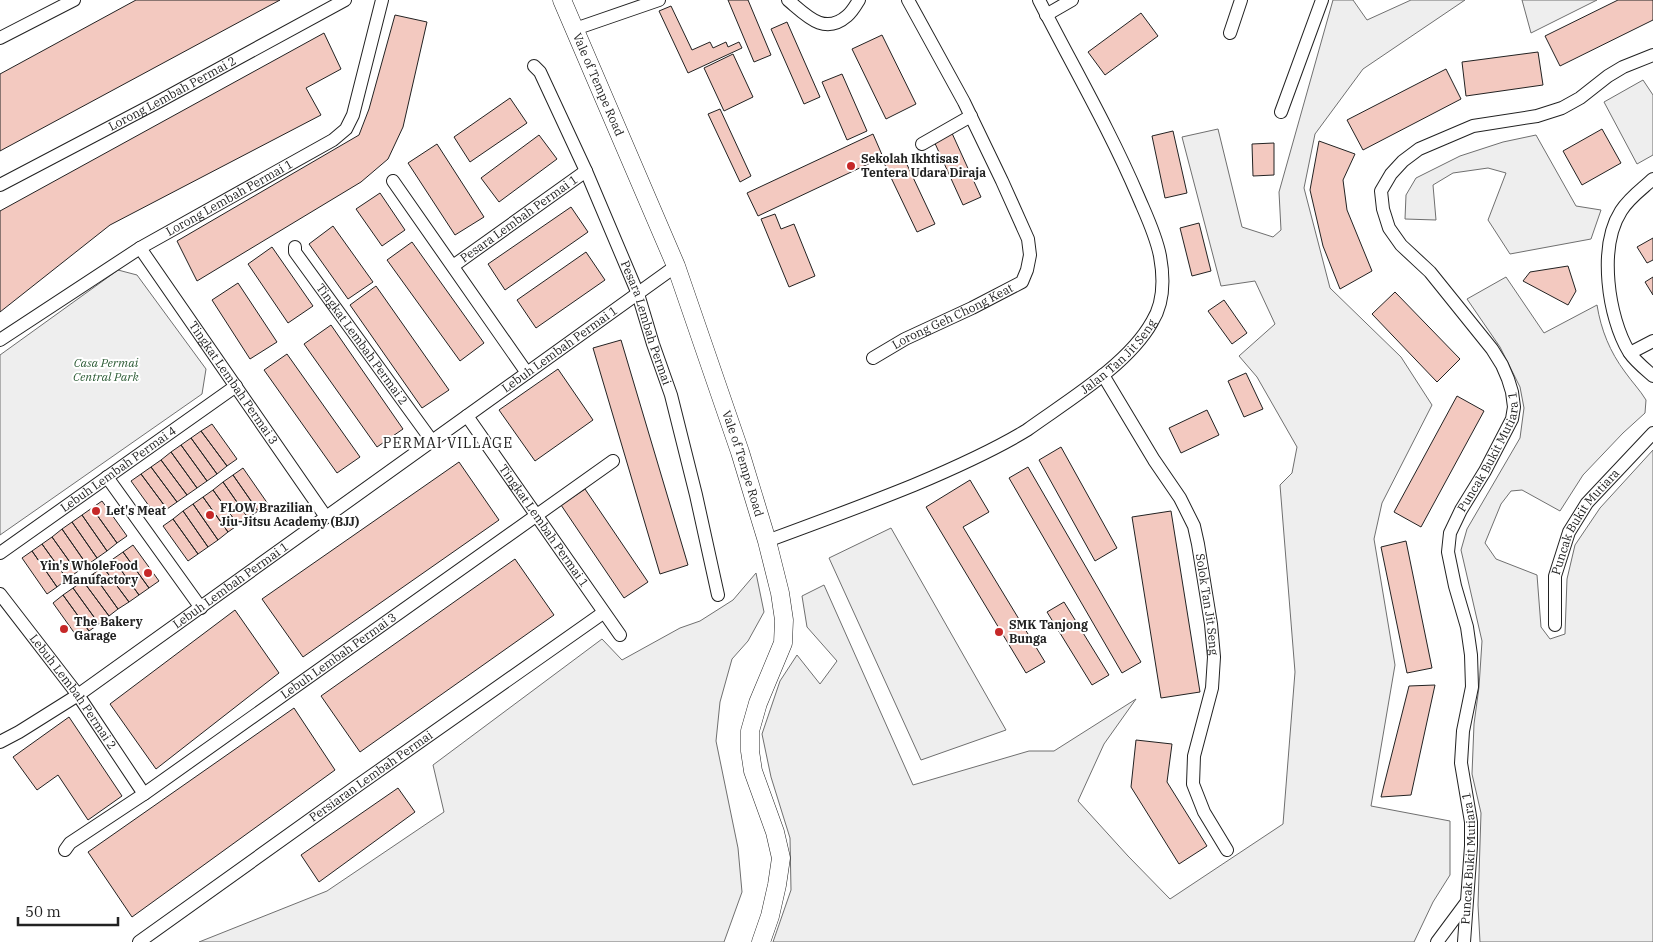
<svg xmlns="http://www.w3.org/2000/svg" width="1653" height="942" font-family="'IBM Plex Serif',serif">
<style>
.green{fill:#eee;stroke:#6f6f6f}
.building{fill:#f3c9c0;stroke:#222}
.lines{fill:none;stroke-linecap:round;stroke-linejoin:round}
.street-casing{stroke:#222;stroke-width:14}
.secondary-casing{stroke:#222;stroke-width:19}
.street{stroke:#fff;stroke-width:12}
.secondary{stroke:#fff;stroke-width:18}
.poi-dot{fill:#c62828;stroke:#fff;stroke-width:2}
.labels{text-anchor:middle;stroke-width:4;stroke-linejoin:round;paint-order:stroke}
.street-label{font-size:12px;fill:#222;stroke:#fff}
.poi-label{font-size:12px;font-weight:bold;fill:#222;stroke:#fff;text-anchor:start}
.park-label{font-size:12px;font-style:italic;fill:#2f5e38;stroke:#fff}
.neighbourhood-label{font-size:14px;letter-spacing:1px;fill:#222;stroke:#fff}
</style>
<rect width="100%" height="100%" fill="#fff"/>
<path class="green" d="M1333 0H1353L1367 20 1411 0H1465L1363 69 1315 134 1304 188 1330 288 1401 357 1432 405 1382 503 1374 539 1395 665 1371 806 1450 821V875L1433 902 1414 942H773L791 890 790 838 771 777 762 734 780 681 797 655 820 684 837 661 807 627 802 596 824 585 913 785 1029 751H1054L1136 699 1104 744 1078 801 1128 856 1170 899 1283 824 1295 672 1280 485 1292 473 1297 447 1257 377 1239 356 1275 324 1255 281 1221 286 1182 137 1218 129 1242 227 1273 237 1281 230 1279 192Z
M1522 0H1597L1531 33Z
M1643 80 1653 95V155L1637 164 1604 102Z
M1536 135 1576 206 1601 210 1591 239 1510 254 1488 220 1506 173 1488 168 1453 173 1433 185 1436 220 1405 219 1406 195 1416 178 1460 156 1503 142Z
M118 270 137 275 206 369 202 394 0 535V355Z
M1506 277 1544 333 1597 305C1601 330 1610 352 1625 372 1632 382 1640 390 1646 400L1645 413 1623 433 1583 475 1560 511 1522 490 1511 491 1501 504 1485 543 1496 559 1537 575 1541 627 1550 639 1565 634 1567 579 1575 545 1600 508 1653 450V942H1480L1478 905 1481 813 1472 774 1474 724 1479 687 1482 641 1461 550 1467 529 1520 438 1524 408 1520 387 1500 347 1467 299Z
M891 528 1006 730 921 760 829 558Z
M756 573 764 612 748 641 732 659 720 702 716 741 738 848 742 892 724 942H199L327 891 444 812 433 765 602 639 622 660 680 628 700 621 733 600Z"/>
<path class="building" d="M136 0H280L0 151V74Z
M728 0H748L771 55 754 62Z
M1618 0H1653V20L1560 66 1545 36Z
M671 6 692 50 710 42 713 48 726 42 728 47 739 42 742 48 688 73 659 11Z
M1141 13 1158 36 1105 75 1088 52Z
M395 15 427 22 403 127 388 159 361 182 197 281 177 241 359 135 369 109Z
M787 22 820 97 804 104 771 29Z
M324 33 341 69 306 88 321 115 110 225 0 312V211Z
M882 35 916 104 886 119 852 49Z
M1538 52 1543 85 1466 96 1462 62Z
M733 54 753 97 724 111 704 68Z
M1446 69 1461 99 1363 150 1347 120Z
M842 74 867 131 847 140 822 82Z
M510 98 527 123 470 162 454 137Z
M720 109 751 176 740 182 708 114Z
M1602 129 1621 163 1582 185 1563 151Z
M951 131 981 197 963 205 933 139Z
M1173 131 1187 193 1165 198 1152 136Z
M873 134 883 157 758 216 747 193Z
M539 135 557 159 499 202 481 178Z
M1319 141 1355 154 1343 180 1347 210 1372 271 1340 289 1323 246 1310 190Z
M1274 143V175L1253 176 1252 144Z
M437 144 484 217 455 235 408 163Z
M902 154 935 224 917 232 884 163Z
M380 193 405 230 382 246 356 209Z
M571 207 588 232 505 290 488 264Z
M775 214 781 229 794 224 815 276 789 287 761 219Z
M1199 223 1211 271 1192 276 1180 228Z
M333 226 373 282 348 299 309 244Z
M1653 238V260L1647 263 1637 247Z
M412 242 484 343 460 361 387 260Z
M272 247 313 306 288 323 248 264Z
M586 252 605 280 536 328 517 300Z
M1568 266 1576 291 1568 305 1523 281 1530 272Z
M1653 277V295L1645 282Z
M238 283 277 342 250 359 212 300Z
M376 286 449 390 422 408 350 305Z
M1395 292 1460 359 1437 382 1372 314Z
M1224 300 1247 333 1232 344 1208 311Z
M331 325 403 429 377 447 304 344Z
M621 340 688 565 660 574 593 348Z
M287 354 360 457 337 473 264 370Z
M558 369 593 420 535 461 499 410Z
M1246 373 1263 409 1244 417 1228 381Z
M1457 396 1484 411 1421 527 1394 512Z
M1207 410 1219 435 1181 453 1169 428Z
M212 424 237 459 227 466 201 431Z
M201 431 227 466 217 474 191 438Z
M191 438 217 474 207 481 181 445Z
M181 445 207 481 197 488 171 452Z
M1061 447 1117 548 1095 561 1039 460Z
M171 452 197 488 187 495 161 460Z
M161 460 187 495 177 502 151 467Z
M459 462 499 520 303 657 262 599Z
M151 467 177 502 167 509 141 474Z
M1028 467 1141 662 1122 673 1009 478Z
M243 468 268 504 258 511 233 475Z
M141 474 167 509 157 517 131 481Z
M233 475 258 511 248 518 223 482Z
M970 480 989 512 963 527 1045 662 1026 673 926 507Z
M223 482 248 518 238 525 213 490Z
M585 489 648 582 624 598 561 505Z
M213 490 238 525 228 532 203 497Z
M203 497 228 532 218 540 193 504Z
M102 501 127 536 117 543 92 508Z
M193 504 218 540 208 547 183 511Z
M92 508 117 543 107 551 82 515Z
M183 511 208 547 198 554 173 519Z
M1171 511 1200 692 1161 698 1132 517Z
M82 515 107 551 97 558 72 522Z
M173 519 198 554 188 561 163 526Z
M72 522 97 558 87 565 62 529Z
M62 529 87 565 77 572 52 537Z
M52 537 77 572 67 579 42 544Z
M1406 541 1432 668 1407 673 1381 547Z
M42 544 67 579 57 587 32 551Z
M133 545 159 581 149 588 123 552Z
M32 551 57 587 47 594 22 558Z
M123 552 149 588 139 595 113 559Z
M113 559 139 595 129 602 103 567Z
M515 559 554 615 360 752 321 696Z
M103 567 129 602 118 609 93 574Z
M93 574 118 609 109 616 83 581Z
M83 581 109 616 99 624 73 588Z
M73 588 99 624 89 631 63 595Z
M63 595 89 631 78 638 53 603Z
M1064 602 1109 675 1092 685 1047 612Z
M235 610 279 673 156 769 110 704Z
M1435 685 1411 795 1381 797 1409 686Z
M294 708 335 770 132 917 88 852Z
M69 717 122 796 88 820 58 775 37 790 13 757Z
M1136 740 1172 744 1167 782 1207 846 1179 864 1131 787Z
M398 788 415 812 319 882 301 855Z"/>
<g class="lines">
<g class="street-casing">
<g id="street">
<path d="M788 0C806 15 824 36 847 16 852 12 856 5 859 0"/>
<path d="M1046 15 1072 0"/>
<path d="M575 29 659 0"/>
<path d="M1230 33 1241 0"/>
<path d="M0 38 74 0"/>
<path id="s1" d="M534 66 540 72 586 171 638 294 653 344 671 395 696 495 718 595"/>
<path d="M1281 112 1322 0"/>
<path d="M922 144 971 116"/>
<path d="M1653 179C1642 189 1629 198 1621 211 1598 247 1608 317 1629 352 1635 361 1645 369 1653 376"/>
<path d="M393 181 527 373"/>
<path id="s2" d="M0 185 156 103 345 0"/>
<path id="s3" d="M295 247V252L432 441"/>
<path id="s4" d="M140 248 326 517"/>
<path id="s5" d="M453 266 586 171"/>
<path id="s6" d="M0 340 140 248 333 140 346 129 353 115 382 0"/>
<path d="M1630 353 1653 341"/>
<path id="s7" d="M873 358 905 339 972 308 1022 282 1027 270 1030 255 1028 239 1002 181 964 102 908 0"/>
<path id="s8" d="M1103 375 1154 460 1180 498 1194 526 1198 544 1211 624 1214 657 1212 688 1194 756 1193 784 1204 812 1227 850"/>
<path id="s9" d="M467 416 620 635"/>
<path d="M107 477 201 608"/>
<path id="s10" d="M767 541C816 523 865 505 914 485 952 469 991 452 1027 430 1067 401 1128 365 1152 322 1164 303 1164 278 1160 256 1156 235 1146 215 1138 196 1109 128 1072 65 1039 0"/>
<path id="s11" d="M0 553 236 386"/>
<path id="s12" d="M0 594 78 695 144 794"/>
<path id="s13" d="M1555 625V576L1569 532 1587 503 1653 433"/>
<path id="s14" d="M0 742 19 732 78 695 676 266"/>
<path id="s15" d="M65 850 70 843 144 794 613 461"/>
<path id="s16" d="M139 942 357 786 603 613"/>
<path d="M1437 942 1466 903"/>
<path id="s17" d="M1464 942 1471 846V822L1461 763 1463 731 1472 687 1471 655 1467 627 1455 586 1448 552 1450 533 1461 510 1485 471 1512 419 1514 407 1512 392 1508 379 1502 365 1492 349 1430 272 1401 245 1389 228 1383 209 1381 191 1391 174 1403 161 1419 149 1473 126 1537 116 1562 108 1580 98 1608 76 1623 67 1653 55"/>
</g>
</g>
<g class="secondary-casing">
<g id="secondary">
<path id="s18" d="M562 0 676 266 740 452 767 541 780 593 784 620 783 643 758 703 750 731V751L753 771 775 832 781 858 777 885 770 916 761 942"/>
</g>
</g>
<use href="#street" class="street"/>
<use href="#secondary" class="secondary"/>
</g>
<g class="poi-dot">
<circle cx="851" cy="166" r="5"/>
<circle cx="96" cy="511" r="5"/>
<circle cx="210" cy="515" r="5"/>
<circle cx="148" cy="573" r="5"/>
<circle cx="64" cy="629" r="5"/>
<circle cx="999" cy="632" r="5"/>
</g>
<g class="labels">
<g class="street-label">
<text dy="4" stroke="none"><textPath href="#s18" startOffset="92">Vale of Tempe Road</textPath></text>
<text dy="4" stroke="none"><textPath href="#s2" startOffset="195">Lorong Lembah Permai 2</textPath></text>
<text dy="4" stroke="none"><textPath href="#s6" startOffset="270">Lorong Lembah Permai 1</textPath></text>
<text dy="4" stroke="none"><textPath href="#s5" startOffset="81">Pesara Lembah Permai 1</textPath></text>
<text dy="4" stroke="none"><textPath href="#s7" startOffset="90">Lorong Geh Chong Keat</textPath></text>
<text dy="4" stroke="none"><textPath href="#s1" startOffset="281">Pesara Lembah Permai</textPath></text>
<text dy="4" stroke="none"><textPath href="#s3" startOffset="119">Tingkat Lembah Permai 2</textPath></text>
<text dy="4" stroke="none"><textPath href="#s14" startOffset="684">Lebuh Lembah Permai 1</textPath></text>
<text dy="4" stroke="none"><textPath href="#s10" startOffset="401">Jalan Tan Jit Seng</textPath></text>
<text dy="4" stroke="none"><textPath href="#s4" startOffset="164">Tingkat Lembah Permai 3</textPath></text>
<text dy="4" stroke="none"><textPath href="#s17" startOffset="505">Puncak Bukit Mutiara 1</textPath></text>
<text dy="4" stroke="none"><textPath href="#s18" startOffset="498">Vale of Tempe Road</textPath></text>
<text dy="4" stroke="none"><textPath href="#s11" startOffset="145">Lebuh Lembah Permai 4</textPath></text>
<text dy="4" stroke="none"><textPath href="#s13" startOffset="112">Puncak Bukit Mutiara</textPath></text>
<text dy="4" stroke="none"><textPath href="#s9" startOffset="134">Tingkat Lembah Permai 1</textPath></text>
<text dy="4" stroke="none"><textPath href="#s14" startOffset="279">Lebuh Lembah Permai 1</textPath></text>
<text dy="4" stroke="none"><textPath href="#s8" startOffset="256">Solok Tan Jit Seng</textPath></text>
<text dy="4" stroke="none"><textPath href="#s15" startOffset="336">Lebuh Lembah Permai 3</textPath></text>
<text dy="4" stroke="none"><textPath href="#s12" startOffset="122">Lebuh Lembah Permai 2</textPath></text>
<text dy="4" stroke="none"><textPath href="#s16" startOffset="285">Persiaran Lembah Permai</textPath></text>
<text dy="4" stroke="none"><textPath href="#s17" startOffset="84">Puncak Bukit Mutiara 1</textPath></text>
</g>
<g class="poi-label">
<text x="861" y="163">Sekolah Ikhtisas<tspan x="861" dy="14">Tentera Udara Diraja</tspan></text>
<text x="220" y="512">FLOW Brazilian<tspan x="220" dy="14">Jiu-Jitsu Academy (BJJ)</tspan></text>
<text x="106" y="515">Let's Meat</text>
<text x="138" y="570" text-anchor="end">Yin's WholeFood<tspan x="138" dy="14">Manufactory</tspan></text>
<text x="74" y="626">The Bakery<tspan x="74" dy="14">Garage</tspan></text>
<text x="1009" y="629">SMK Tanjong<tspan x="1009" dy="14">Bunga</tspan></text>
</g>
<g class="park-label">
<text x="106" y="367">Casa Permai<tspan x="106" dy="14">Central Park</tspan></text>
</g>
<g class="neighbourhood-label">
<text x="448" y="448">PERMAI VILLAGE</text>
</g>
</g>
<path d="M18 917v8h100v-8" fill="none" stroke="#222222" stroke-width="2.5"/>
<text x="25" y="917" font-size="15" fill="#222222" stroke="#ffffff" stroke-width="4" paint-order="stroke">50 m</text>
</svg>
